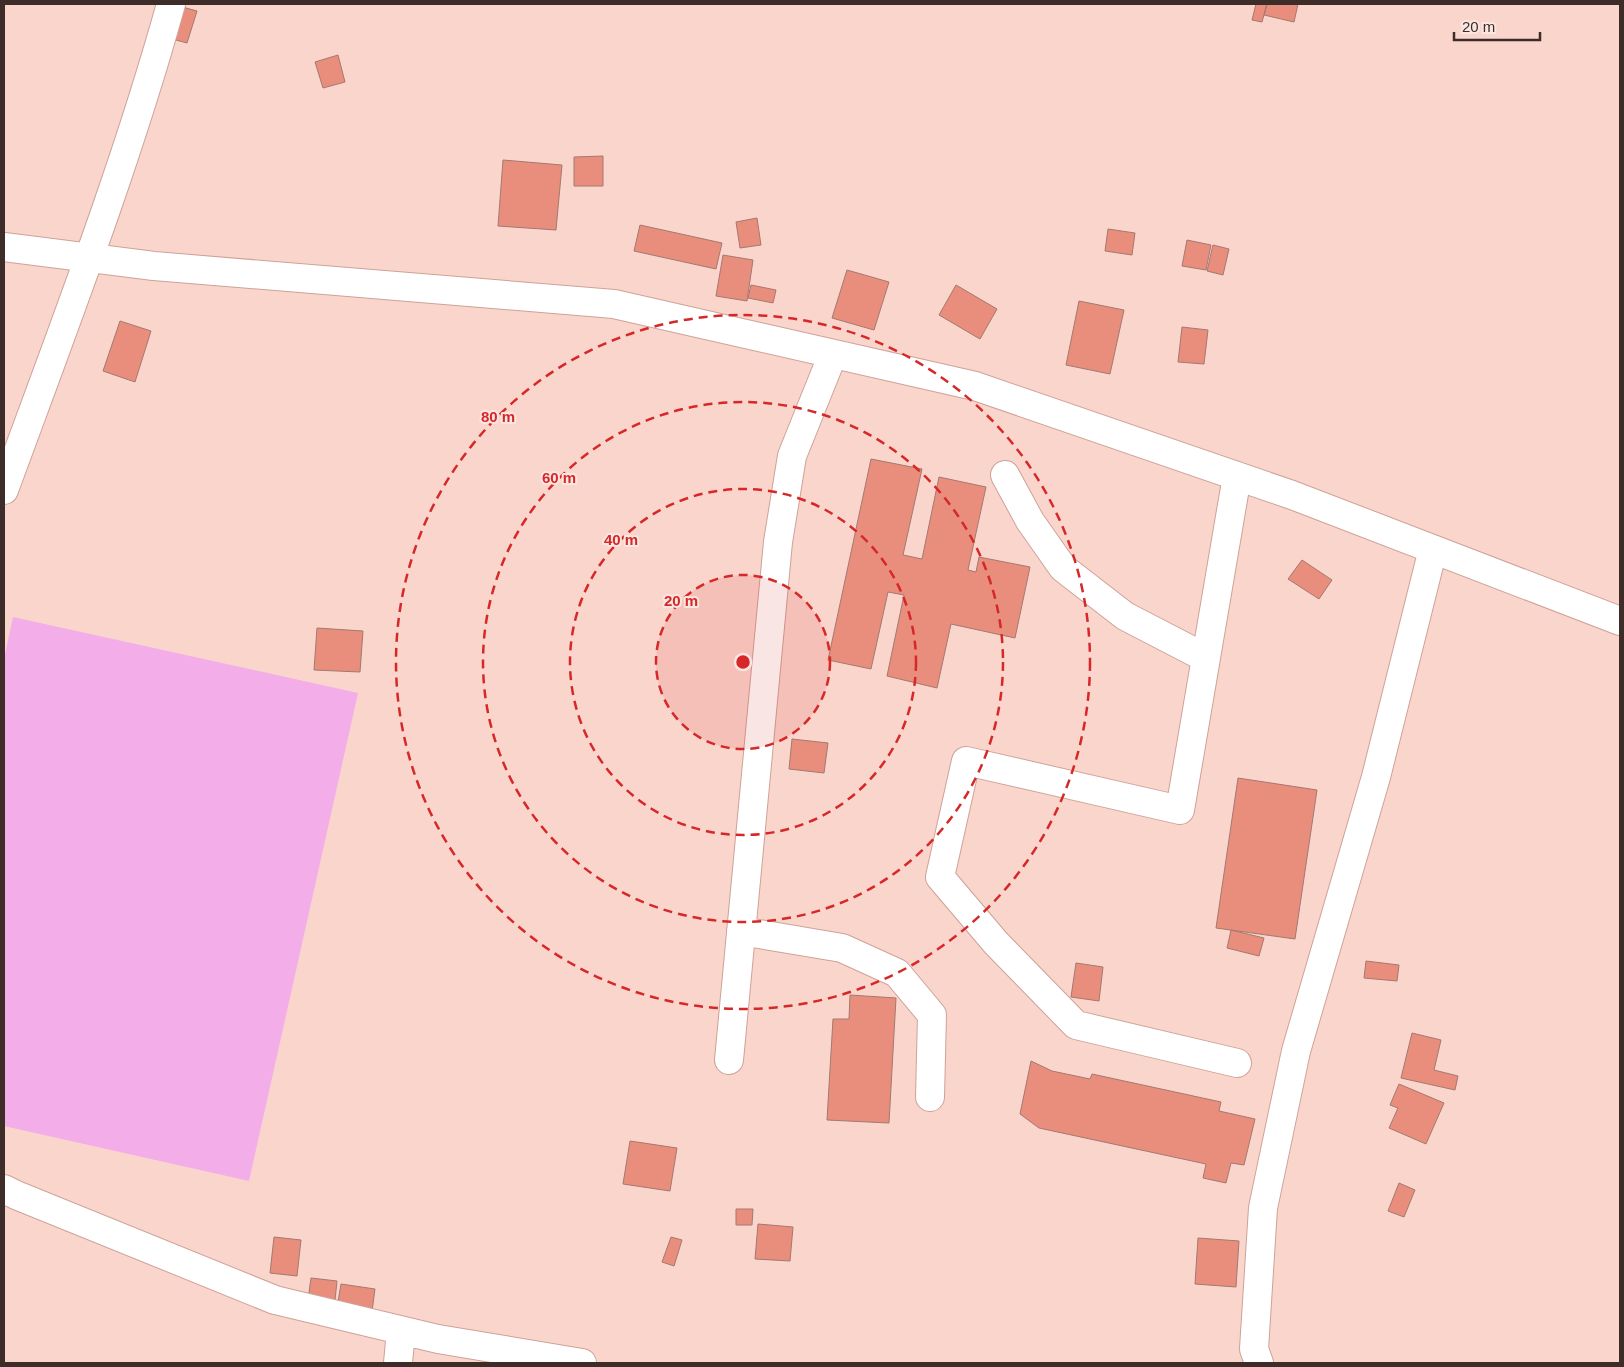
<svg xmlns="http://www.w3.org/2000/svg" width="1624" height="1367" font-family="Helvetica,sans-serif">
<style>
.green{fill:#f3ade8}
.building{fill:#e98e7c;stroke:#a37970}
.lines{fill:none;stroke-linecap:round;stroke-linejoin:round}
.minor-casing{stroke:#cea298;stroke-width:30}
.minor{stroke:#fff;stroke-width:28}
.ring{fill:none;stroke:#d62828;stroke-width:2.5;stroke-dasharray:9 6}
.centre{fill:#d62828;stroke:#fae7e2;stroke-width:2.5}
.ring-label{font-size:15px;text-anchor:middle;font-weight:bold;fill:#d62828;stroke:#fae7e2;stroke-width:4;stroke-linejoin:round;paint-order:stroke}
</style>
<rect width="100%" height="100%" fill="#fad5cc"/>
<path class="green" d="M13 617 358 693 249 1181 4 1126V659Z"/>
<path class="building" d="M1256 4H1267L1262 22 1252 20Z
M1267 4H1298L1294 22 1264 15Z
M175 5 197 11 187 43 165 37Z
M338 55 345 82 323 88 315 62Z
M603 156V186H574V157Z
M503 160 562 165 556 230 498 226Z
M757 218 761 245 740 248 736 222Z
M640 225 722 243 716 269 634 251Z
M1108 229 1135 233 1132 255 1105 251Z
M1187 240 1211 245 1206 270 1182 266Z
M1213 245 1229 249 1223 275 1207 271Z
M723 255 753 260 747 301 716 296Z
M847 270 889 282 874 330 832 318Z
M751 285 776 290 773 303 748 298Z
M956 285 997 309 980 339 939 315Z
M1079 301 1124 310 1110 374 1066 365Z
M120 321 151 331 135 382 103 371Z
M1182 327 1208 330 1204 364 1178 362Z
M871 459 922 469 903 555 922 559 939 477 986 487 968 570 976 572 979 557 1030 567 1015 638 951 624 937 688 887 676 904 595 888 592 871 669 828 660Z
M1302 560 1332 580 1319 599 1288 579Z
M317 628 363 631 360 672 314 670Z
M792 739 828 743 824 773 789 769Z
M1238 778 1317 790 1295 939 1216 928Z
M1231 930 1264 938 1259 956 1227 948Z
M1366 961 1399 965 1397 981 1364 978Z
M1076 963 1103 967 1099 1001 1071 997Z
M850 995 896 998 889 1123 827 1120 833 1019H849Z
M1412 1033 1441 1040 1434 1070 1458 1076 1455 1090 1401 1078Z
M1031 1061 1052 1071 1090 1079 1092 1074 1221 1102 1219 1111 1255 1119 1244 1165 1231 1163 1226 1183 1203 1178 1206 1164 1039 1128 1020 1114Z
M1399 1084 1444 1103 1426 1144 1389 1128 1398 1108 1390 1105Z
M630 1141 677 1148 670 1191 623 1184Z
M1399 1183 1415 1190 1404 1217 1388 1211Z
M736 1209H753L752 1225H736Z
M758 1224 793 1227 790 1261 755 1259Z
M274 1237 301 1240 297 1276 270 1273Z
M671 1237 682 1240 674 1266 662 1262Z
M1198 1238 1239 1241 1236 1287 1195 1284Z
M311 1278 337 1281 334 1310 307 1307Z
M341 1284 375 1289 371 1319 336 1314Z"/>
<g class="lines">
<g class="minor-casing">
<path id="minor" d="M4 247 154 266 614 304 975 386 1292 495 1620 621
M1005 475 1030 521 1063 568 1125 616 1206 658
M1237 476 1180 810 966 761 940 877 996 943 1076 1025 1237 1063
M4 490C63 329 125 169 171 4
M741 931 842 948 897 973 932 1015 930 1097
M729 1060 778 542 792 456 833 354
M4 1189 16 1195 275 1300 438 1339 582 1363
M398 1363 401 1331
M1259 1363 1254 1349 1263 1208 1296 1051 1376 777 1433 549"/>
</g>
<use href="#minor" class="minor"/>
</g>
<circle cx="743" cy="662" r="87" fill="#d62828" fill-opacity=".12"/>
<g class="ring">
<circle cx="743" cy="662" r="87"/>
<circle cx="743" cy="662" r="173"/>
<circle cx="743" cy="662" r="260"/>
<circle cx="743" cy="662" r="347"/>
</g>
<circle cx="743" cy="662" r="8" class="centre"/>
<g class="ring-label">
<text x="498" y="422">80 m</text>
<text x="559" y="483">60 m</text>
<text x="621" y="545">40 m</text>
<text x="681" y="606">20 m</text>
</g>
<rect width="1624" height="1367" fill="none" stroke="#3e2c28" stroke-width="10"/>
<path d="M1454 32v8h86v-8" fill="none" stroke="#3e2c28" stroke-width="2.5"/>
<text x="1462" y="32" font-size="15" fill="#3e2c28" stroke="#fae7e2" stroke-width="4" paint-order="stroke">20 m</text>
</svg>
